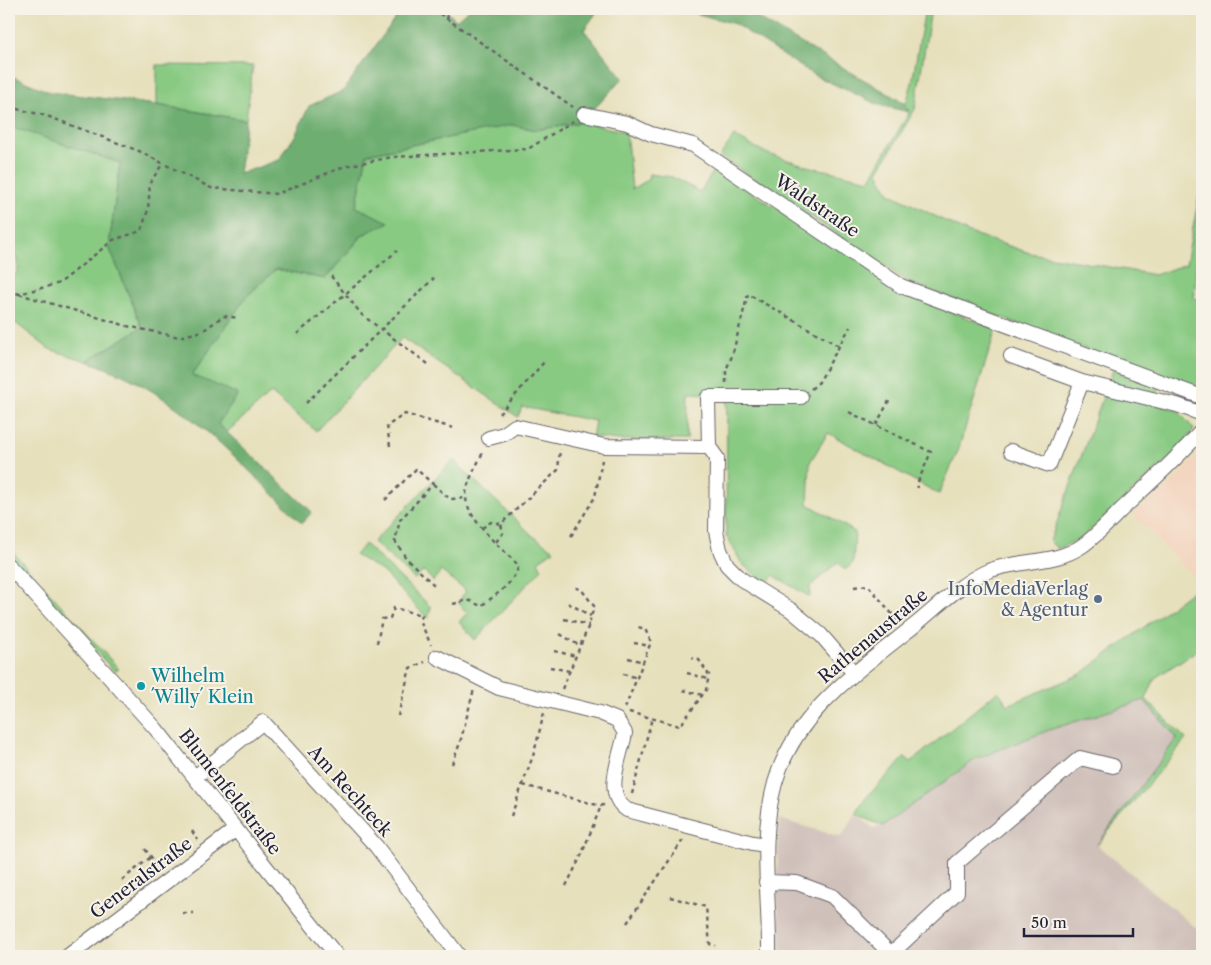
<svg xmlns="http://www.w3.org/2000/svg" width="1211" height="965" font-family="'Libre Caslon Text',serif">
<style>
.built{fill:#f3d4be}
.industrial{fill:#cfc0ba}
.green{fill:#89ca83;stroke:#56765f}
.forest{fill:#6eae71;stroke:#486856}
.lines{fill:none;stroke-linecap:round;stroke-linejoin:round}
.minor-casing{stroke:#676468;stroke-width:16}
.path{stroke:#676468;stroke-width:2.5;stroke-dasharray:4 4;stroke-linecap:butt}
.minor{stroke:#fff;stroke-width:14}
.service-dot{fill:#5c6f8a;stroke:#f7f3e8;stroke-width:2}
.culture-dot{fill:#0f9aa8;stroke:#f7f3e8;stroke-width:2}
.labels{text-anchor:middle;stroke-width:4;stroke-linejoin:round;paint-order:stroke}
.street-label{font-size:18px;fill:#22223b;stroke:#f7f3e8}
.service-label{font-size:18px;fill:#4e5e75;stroke:#f7f3e8;text-anchor:end}
.culture-label{font-size:18px;fill:#0d838f;stroke:#f7f3e8;text-anchor:start}
</style>
<rect width="100%" height="100%" fill="#f7f3e8"/>
<filter id="ink" filterUnits="userSpaceOnUse"><feTurbulence type="fractalNoise" baseFrequency=".02" numOctaves="2"/><feDisplacementMap in="SourceGraphic" scale="10" xChannelSelector="R" yChannelSelector="G"/><feConvolveMatrix kernelMatrix="1 2 1 2 8 2 1 2 1" color-interpolation-filters="sRGB"/></filter>
<filter id="wash" filterUnits="userSpaceOnUse"><feTurbulence type="fractalNoise" baseFrequency=".0096" numOctaves="4" result="noise"/><feDisplacementMap in="SourceGraphic" scale="20" xChannelSelector="R" yChannelSelector="G"/><feGaussianBlur stdDeviation="1.12" result="paint"/><feColorMatrix in="noise" values="0 0 0 0 0 0 0 0 0 0 0 0 0 0 0 0 0 1.4 0 .05"/><feComposite in="paint" operator="in"/></filter>
<g filter="url(#wash)">
<rect width="100%" height="100%" fill="#e6e0bc"/>
<path class="built" d="M1202 449V584L1201 585 1133 514 1171 484Z"/>
<path class="industrial" d="M1144 700 1177 738 1144 788 1097 845 1202 933V956H781L777 889 779 819 841 837 856 814 873 828 883 826 976 759 1101 709Z"/>
<path class="green" d="M925 9H931L915 109 878 172 889 193 967 232 1030 253 1155 275 1186 264 1202 181V208L1194 298 1202 301V393L910 283 720 156 734 136 768 154 811 167 869 180 909 113 906 104 912 83Z
M157 65 253 66 246 120 157 105Z
M581 122 626 132 632 189 648 180 649 174 672 177 700 192 715 169 919 299 996 329 958 451 939 494 828 433 810 462 808 504 855 532 853 563 845 570 838 562 810 586V597L773 575 767 584 742 564 726 535 727 394 688 393 687 440H619L592 437 595 421 522 407 518 417 402 338 316 431 271 393 226 433 218 424 192 375 246 297 276 269 325 279 363 235 388 222 356 207 367 154 512 125 536 130Z
M15 127 120 163 109 247 142 327 87 361 49 349 9 318V282L18 271V259L9 248V132Z
M1113 369 1161 385 1156 397 1109 382Z
M1105 392 1177 410 1194 429 1179 449 1082 538 1057 549 1050 541Z
M453 460 533 536 554 550 538 561 542 569 475 640 459 622 467 613 458 602 466 591 441 571 433 581 424 571 415 579 373 542Z
M365 544 431 607 428 619 382 571 355 555Z
M9 548 118 668V670L114 671 9 556Z
M1202 584V647L1155 678 1146 699 1186 739 1097 845 1177 738 1144 700 1049 730 976 759 883 826 856 814 865 799 905 757 911 762 998 691 1008 705 1081 674Z"/>
<path class="forest" d="M402 9H444L456 20 469 9H599L584 30 623 78 594 109 583 110 581 122 536 130 512 125 367 154 356 207 389 222 362 235 325 279 276 269 246 297 192 375 238 394 218 424 312 512 302 523C249 471 197 413 129 378 116 372 101 366 87 361L142 327 109 247 120 163 9 126V75L50 92 157 105 246 120 239 174 279 160 295 136 309 106 343 91Z
M680 9H742L906 104 909 112 879 105 814 75 735 24Z"/>
</g>
<g filter="url(#ink)">
<g class="lines">
<g class="minor-casing">
<path id="minor" d="M584 114 627 123 651 134 693 145 901 286 1202 397
M1011 356 1082 382 1177 405 1202 414
M489 438 504 434 515 426 604 446 709 447
M709 447 717 458 716 531 720 550 727 565 741 579 791 610 821 635 854 673
M709 447 708 397H801
M1011 451 1049 465 1082 382
M9 566 156 729 337 956
M437 657 499 688 600 713 617 720 625 733C621 757 602 794 627 810L753 843 766 845
M195 777 263 722 376 846 459 956
M766 882 797 883 832 896 893 956
M891 954 957 892V863L1080 758 1113 766
M68 956 236 829
M769 956C770 898 759 840 775 783 795 711 861 669 915 625 938 606 961 583 988 571 1019 559 1054 565 1082 546 1096 536 1109 522 1121 510 1149 484 1177 459 1202 430"/>
</g>
<path class="path" d="M433 9 573 107
M441 9 449 19
M9 107 47 116 139 151 211 188 277 194 345 166 393 157 528 149 573 121
M331 276 362 315 428 364
M9 290 19 294 60 283 113 240 141 231 148 210 150 183 163 163
M19 294 127 326 179 337 203 331 223 316 239 318
M297 334 397 251
M726 383V370L732 356 748 294 839 346
M811 389 819 382 850 327
M306 403 434 278
M849 412 931 452 917 484 918 488
M499 414 544 362
M876 425 889 401
M390 446 387 426 405 414 453 428
M433 484 450 499 466 498
M385 500 416 469 433 484 400 520 395 541 406 558 434 585
M482 528 491 522 501 524
M571 536 595 497 602 460
M496 542 503 533 501 524 558 470 560 449
M854 587 868 585 898 621
M568 603 591 616
M453 604 468 600 481 606C494 596 512 585 518 568L516 563C501 548 468 520 466 498 465 483 478 464 484 450
M564 619 589 625
M560 634 580 646
M377 643 382 619 390 618 394 608 422 615 420 621 431 645
M634 643 650 646
M554 651 576 656
M628 658 644 662
M550 667 569 671
M687 673 708 679
M623 674 638 678
M562 689 589 625 594 606 581 589 572 587
M683 690 702 695
M625 708 651 642 645 629 638 627
M629 712 680 726 706 690 709 675 699 660 692 658
M398 716 410 668 425 662
M452 764 460 743 474 689
M523 785 601 806 605 804
M632 794 652 718
M242 809 253 801
M511 816 534 753 544 713
M192 831 198 840
M145 849 161 870
M122 880 151 857
M566 886 581 856 601 806
M670 897 706 907 710 944 716 946
M183 913H194
M627 923 683 840"/>
<use href="#minor" class="minor"/>
</g>
</g>
<circle class="service-dot" cx="1098" cy="599" r="5"/>
<circle class="culture-dot" cx="141" cy="686" r="5"/>
<g class="labels">
<g class="street-label">
<text transform="translate(817 206) rotate(34)" y="6">Waldstraße</text>
<text transform="translate(873 636) rotate(-40)" y="6">Rathenaustraße</text>
<text transform="translate(350 791) rotate(48)" y="6">Am Rechteck</text>
<text transform="translate(230 792) rotate(52)" y="6">Blumenfeldstraße</text>
<text transform="translate(141 878) rotate(-37)" y="6">Generalstraße</text>
</g>
<g class="service-label">
<text x="1088" y="595">InfoMediaVerlag<tspan x="1088" dy="21">&amp; Agentur</tspan></text>
</g>
<g class="culture-label">
<text x="151" y="682">Wilhelm<tspan x="151" dy="21">´Willy´ Klein</tspan></text>
</g>
</g>
<rect width="1211" height="965" fill="none" stroke="#f7f3e8" stroke-width="30"/>
<path d="M1024 928v8h109v-8" fill="none" stroke="#22223b" stroke-width="2.5"/>
<text x="1031" y="928" font-size="15" fill="#22223b" stroke="#f7f3e8" stroke-width="4" paint-order="stroke">50 m</text>
</svg>
